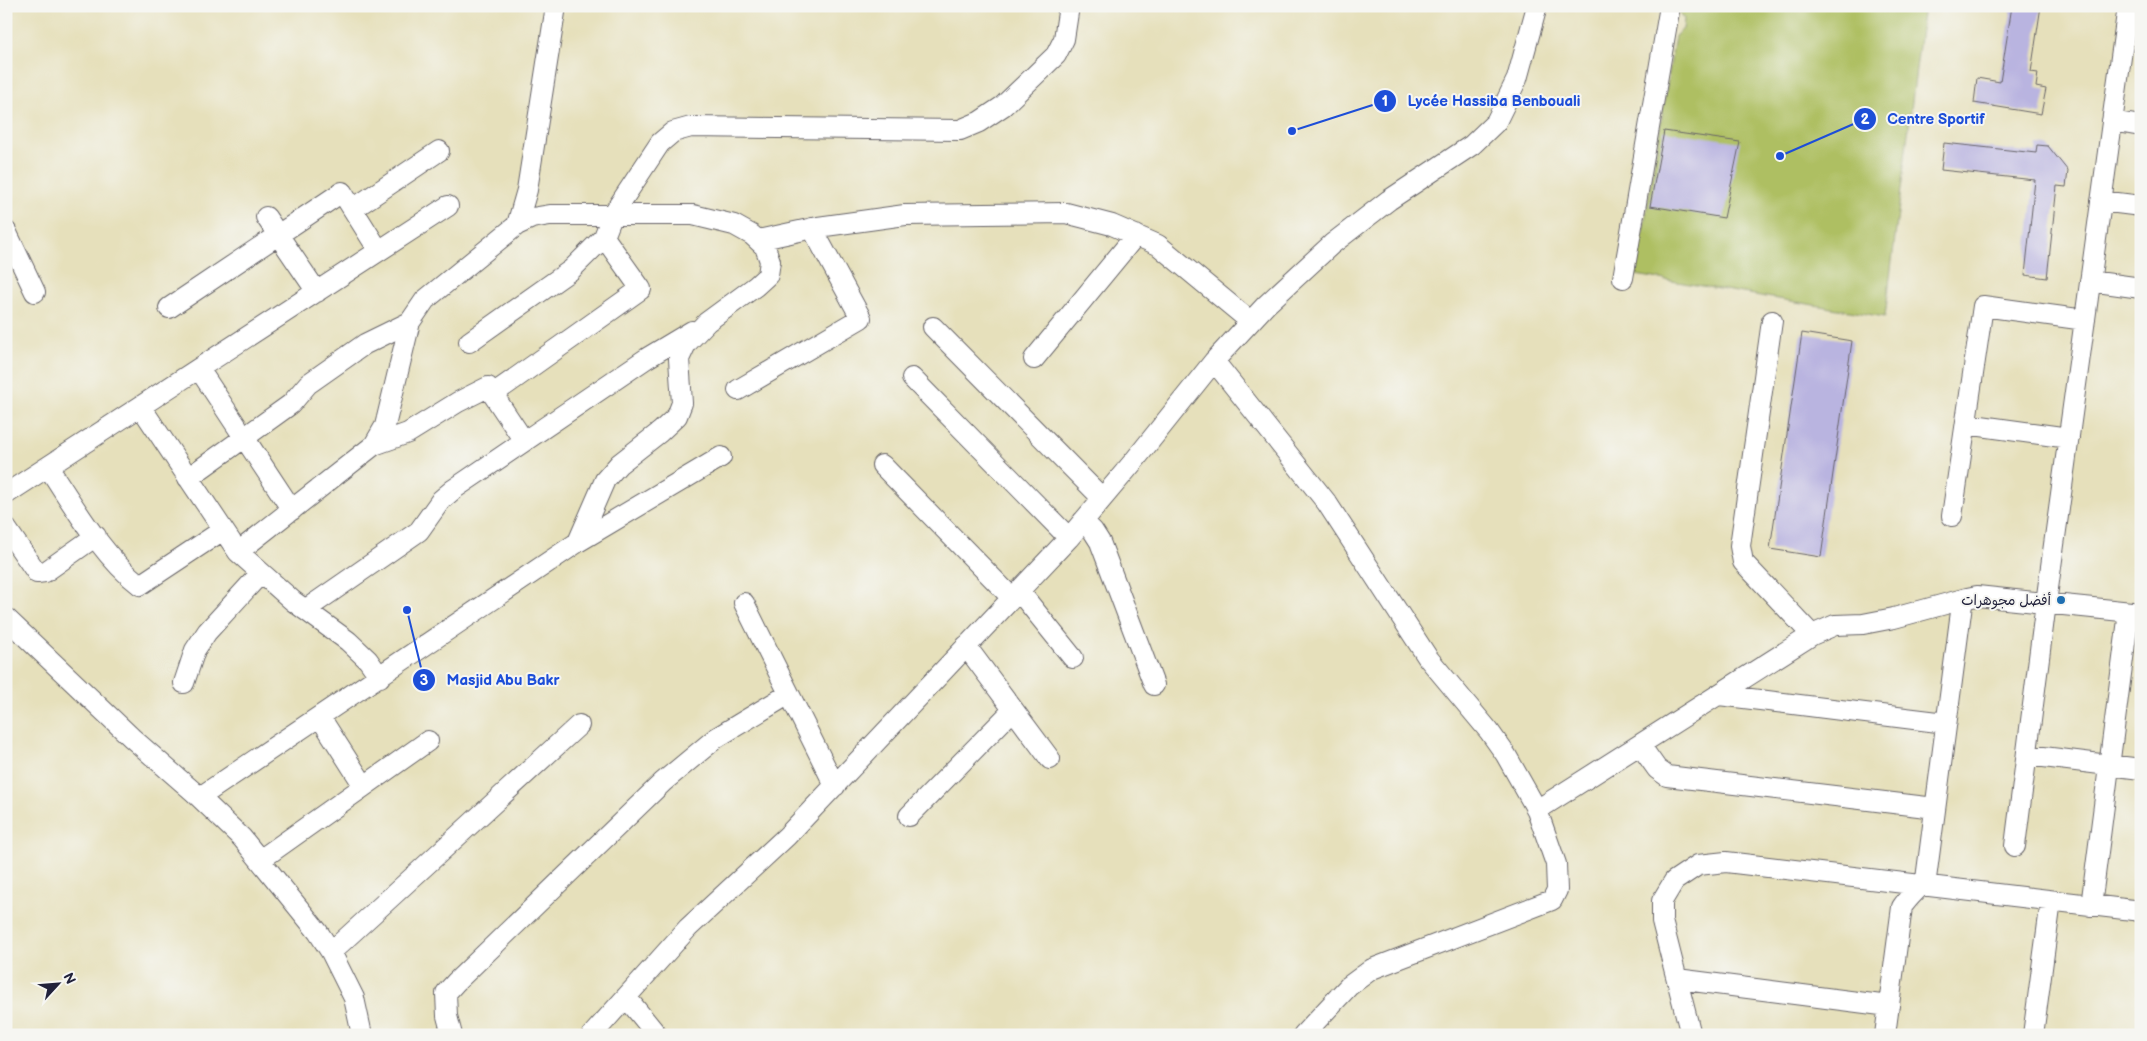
<svg xmlns="http://www.w3.org/2000/svg" width="2147" height="1041" font-family="'Balsamiq Sans','Playpen Sans Arabic',sans-serif">
<style>
.green{fill:#aebf62;stroke:#68704e}
.building{fill:#b9b4e0}
.lines{fill:none;stroke-linecap:round;stroke-linejoin:round}
.minor-casing{stroke:#676468;stroke-width:22}
.minor{stroke:#fff;stroke-width:20}
.poi-dot{fill:#1f6fb2;stroke:#f6f6f2;stroke-width:2}
.labels{text-anchor:middle;stroke-width:4;stroke-linejoin:round;paint-order:stroke}
.poi-label{font-size:14px;fill:#22223b;stroke:#f6f6f2;text-anchor:end}
.leader{fill:none;stroke:#1d4ed8;stroke-width:2}
.callout-dot{fill:#1d4ed8;stroke:#f6f6f2;stroke-width:2}
.mark-label{font-size:15px;text-anchor:middle;font-weight:bold;fill:#fff}
.callout-label{font-size:15px;text-anchor:middle;font-weight:bold;fill:#1d4ed8;stroke:#f6f6f2;stroke-width:4;stroke-linejoin:round;paint-order:stroke}
</style>
<rect width="100%" height="100%" fill="#f6f6f2"/>
<filter id="ink" filterUnits="userSpaceOnUse"><feTurbulence type="fractalNoise" baseFrequency=".02" numOctaves="2"/><feDisplacementMap in="SourceGraphic" scale="10" xChannelSelector="R" yChannelSelector="G"/><feConvolveMatrix kernelMatrix="1 2 1 2 8 2 1 2 1" color-interpolation-filters="sRGB"/></filter>
<filter id="wash" filterUnits="userSpaceOnUse"><feTurbulence type="fractalNoise" baseFrequency=".0096" numOctaves="4" result="noise"/><feDisplacementMap in="SourceGraphic" scale="20" xChannelSelector="R" yChannelSelector="G"/><feGaussianBlur stdDeviation="1.12" result="paint"/><feColorMatrix in="noise" values="0 0 0 0 0 0 0 0 0 0 0 0 0 0 0 0 0 1.4 0 .05"/><feComposite in="paint" operator="in"/></filter>
<g filter="url(#wash)">
<rect width="100%" height="100%" fill="#e6e0bb"/>
<path class="green" d="M1680 6H1920L1923 14 1885 317 1636 275 1675 36 1683 29 1684 19 1679 13Z"/>
<g id="blocks">
<path class="building" d="M2012 6H2041L2031 72 2038 73 2036 87 2046 89 2041 114 1974 103 1977 78 2000 82Z
M1664 131 1740 142 1724 218 1650 206Z
M1944 143 2036 153 2037 145 2048 146 2068 171 2066 187 2057 186 2047 278 2025 275 2035 180 1941 170Z
M1802 333 1852 341 1821 557 1770 549Z"/>
</g>
</g>
<g filter="url(#ink)">
<use href="#blocks" fill-opacity="0" stroke="#676468" stroke-width="1"/>
<g class="lines">
<g class="minor-casing">
<path id="minor" d="M2112 121 2141 126
M2101 201 2141 206
M353 209 439 151
M266 217 317 292
M517 225 527 190 556 6
M6 231 35 292
M758 240 818 227 905 215 1066 213 1112 225 1158 245 1250 321
M1623 278 1670 6
M2090 281 2141 288
M169 308 342 192 379 251
M1772 321 1740 546 1743 562 1812 635
M933 327 1102 498
M469 342 571 270 604 237 613 214 660 143 673 132 691 127 960 130 979 122 1003 106 1056 55 1064 39 1069 6
M1034 359 1136 235
M1214 361 1327 503 1428 658 1489 731 1506 755 1537 810 1556 864 1557 890 1552 900 1372 969 1349 986 1303 1035
M199 369 292 510
M912 378 1069 538
M738 390 861 318 812 228
M493 394 641 289 604 237
M141 407 238 552 293 601 348 641 368 660 380 677
M1966 424 2069 438
M374 445 408 433 458 402 488 387 524 441
M882 465 1012 598
M48 467C74 506 103 557 140 585L223 530
M188 478 291 404 308 384 365 344 410 322
M6 494 448 206
M1952 516 1983 306 2085 320
M1083 521 1093 531 1100 542 1154 685
M6 528 37 573 45 572 96 536
M578 542 721 457
M1019 591 1073 658
M744 603 835 786
M305 610 419 531 441 500 454 489 647 358 692 331
M6 618 132 738 195 793 242 838 318 932 331 952 354 998 362 1035
M966 646 1050 759
M184 683 195 650 207 632 260 574
M1719 695 1946 723
M320 717 364 786
M1640 745 1657 769 1667 776 1935 808
M2027 755 2141 769
M200 797 578 542 605 480 619 464 660 432 677 416 682 403 679 359 686 344 707 322 756 286 768 275 770 261 765 247 752 235 734 225 693 215H550L532 218 517 225 425 300 410 322 385 426 374 445 238 552
M1537 810 1812 635 1835 625 1863 624 1894 618 1967 598
M909 816 1013 710
M2015 846 2046 603 2128 6
M260 860 428 741
M2091 906 2129 612
M331 952 579 725
M1677 979 1889 1006
M626 997 657 1035
M452 1035 447 1016 446 993 456 982 663 782 716 738 789 694
M592 1035 688 928 787 836 1069 538 1134 461 1214 361 1266 305 1332 244 1389 200 1472 145 1496 122 1517 79 1537 6
M1691 1035 1662 921V901L1674 881 1698 865 1726 862 2141 911
M1885 1035 1902 907C1909 896 1919 889 1926 879L1962 604 1967 598 1977 596 2141 613
M2033 1035 2051 901"/>
</g>
<use href="#minor" class="minor"/>
</g>
</g>
<circle class="poi-dot" cx="2061" cy="600" r="5"/>
<g class="labels">
<g class="poi-label">
<text x="2051" y="605">أفضل مجوهرات</text>
</g>
</g>
<path class="leader" d="M1292 131L1385 101M1780 156L1865 119M407 610L424 680"/>
<g class="callout-dot">
<circle cx="1292" cy="131" r="5"/>
<circle cx="1780" cy="156" r="5"/>
<circle cx="407" cy="610" r="5"/>
<circle cx="1385" cy="101" r="12"/>
<circle cx="1865" cy="119" r="12"/>
<circle cx="424" cy="680" r="12"/>
</g>
<g class="mark-label">
<text x="1385" y="106">1</text>
<text x="1865" y="124">2</text>
<text x="424" y="685">3</text>
</g>
<g class="callout-label">
<text x="1494" y="106">Lycée Hassiba Benbouali</text>
<text x="1936" y="124">Centre Sportif</text>
<text x="503" y="685">Masjid Abu Bakr</text>
</g>
<rect width="2147" height="1041" fill="none" stroke="#f6f6f2" stroke-width="25"/>
<g transform="translate(58 984) rotate(64)" stroke="#f6f6f2" stroke-width="4" paint-order="stroke">
<path d="M0-4L9 19L0 12L-9 19Z" fill="#22223b"/>
<text y="-8" font-size="14" font-weight="bold" text-anchor="middle" fill="#22223b">N</text>
</g>
</svg>
